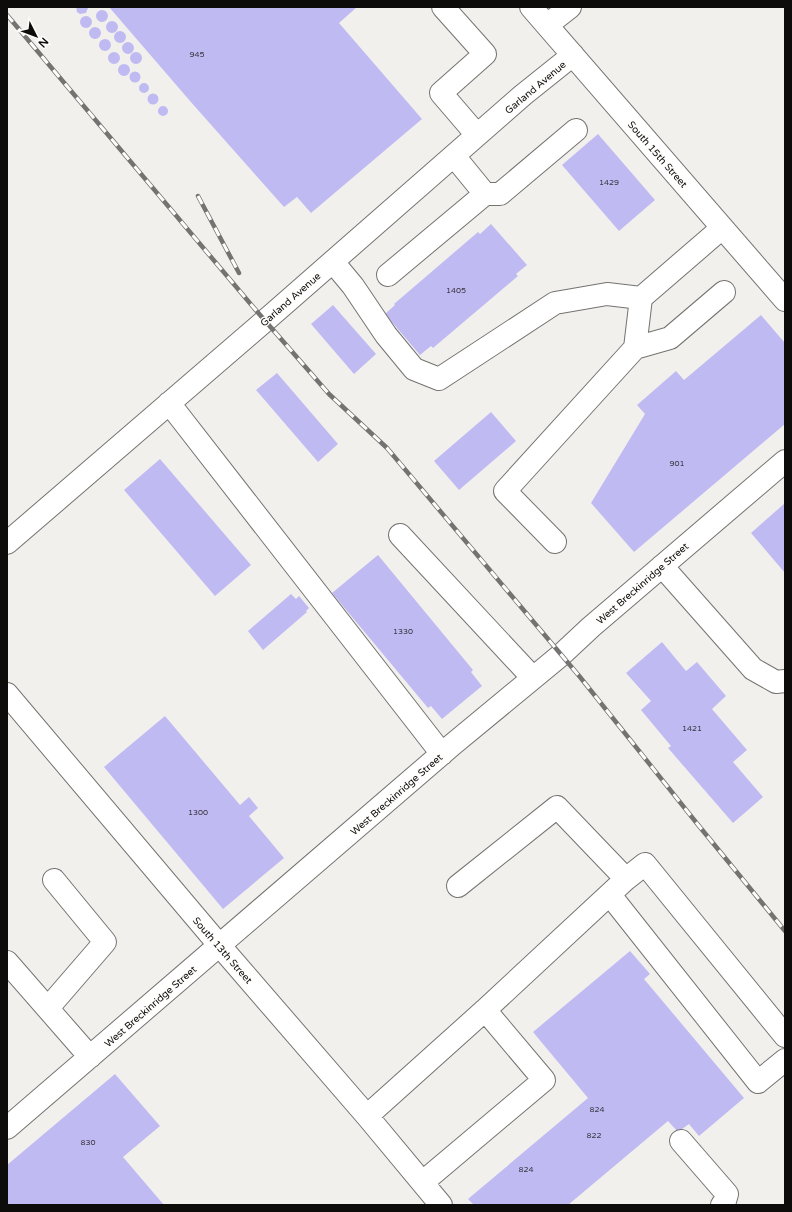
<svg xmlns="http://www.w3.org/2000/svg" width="792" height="1212" font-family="'Varela Round',sans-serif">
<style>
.building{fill:#c0baf2}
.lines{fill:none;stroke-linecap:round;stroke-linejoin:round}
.minor-casing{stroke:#757370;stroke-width:24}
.minor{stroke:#fff;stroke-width:22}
.rail-casing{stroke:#747371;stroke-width:4.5}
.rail{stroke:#fffdfc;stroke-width:3;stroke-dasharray:9;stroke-linecap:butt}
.labels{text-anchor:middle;stroke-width:3;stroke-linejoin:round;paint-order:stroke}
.number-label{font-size:8px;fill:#3a3845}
.street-label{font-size:10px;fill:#0d0c0b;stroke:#fffdfc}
</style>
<rect width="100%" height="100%" fill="#f2f0ed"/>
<path class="building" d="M76 7H88V8L86 13 80 14 77 12Z
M109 7H357L339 23 422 119 311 213 297 197 284 207 190 101Z
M96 16a6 6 0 1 1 12 0a6 6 0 1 1-12 0Z
M80 22a6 6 0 1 1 12 0a6 6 0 1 1-12 0Z
M106 27a6 6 0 1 1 12 0a6 6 0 1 1-12 0Z
M89 33a6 6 0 1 1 12 0a6 6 0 1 1-12 0Z
M114 37a6 6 0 1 1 12 0a6 6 0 1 1-12 0Z
M99 45a6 6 0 1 1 12 0a6 6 0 1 1-12 0Z
M122 48a6 6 0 1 1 12 0a6 6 0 1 1-12 0Z
M130 58a6 6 0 1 1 12 0a6 6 0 1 1-12 0Z
M108 58a6 6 0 1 1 12 0a6 6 0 1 1-12 0Z
M118 70a6 6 0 1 1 12 0a6 6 0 1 1-12 0Z
M129.5 77a5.5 5.5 0 1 1 11 0a5.5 5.5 0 1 1-11 0Z
M139 88a5 5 0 1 1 10 0a5 5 0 1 1-10 0Z
M147.5 99a5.5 5.5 0 1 1 11 0a5.5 5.5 0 1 1-11 0Z
M158 111a5 5 0 1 1 10 0a5 5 0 1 1-10 0Z
M598 134 655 200 619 231 562 165Z
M491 224 527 265 516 274 518 276 433 348 431 346 420 355 385 314 395 305 394 304 478 232 480 234Z
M333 305 376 354 354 374 311 324Z
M761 315 785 343V424L634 552 591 503 645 414 637 405 676 371 684 380Z
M277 373 338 444 318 462 256 390Z
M491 412 516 441 459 490 434 461Z
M160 459 251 565 215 596 124 490Z
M785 503V573L751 533Z
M378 555 473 670 471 672 482 686 442 719 431 706 428 708 332 593Z
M291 594 296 599 299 596 309 608 306 611 307 612 263 650 248 631Z
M662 642 686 671 697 662 726 696 712 709 747 750 733 762 763 797 733 823 668 748 671 746 641 710 651 701 626 673Z
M165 716 240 805 249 797 258 808 249 816 284 858 223 909 104 767Z
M630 951 650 974 644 979 744 1098 699 1136 689 1124 678 1132 668 1121 568 1205H474L468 1199 588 1098 533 1032Z
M115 1074 160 1126 123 1157 164 1205H7V1165Z"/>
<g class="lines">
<g class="minor-casing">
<path id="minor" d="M443 7 485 54 441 93 477 135
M531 7 785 300
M547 25 570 7
M485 194H500L576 130
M722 228 641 298 635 348 670 338 724 292
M333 262 353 286 386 335 414 369 439 379 555 303 607 294 641 298
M388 275 485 194 454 156
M169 403 442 754
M400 535 533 678
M555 542 505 491 635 348
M7 543 274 313 523 95 573 55
M662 566 753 669 776 682 785 681
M7 694 220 946 367 1116 441 1205
M458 886 557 807 626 879
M610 895 758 1082 785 1060
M7 962 90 1057
M48 1008 105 942 54 880
M485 1010 626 879 645 864 785 1036
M367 1116 485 1010 544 1080 423 1182
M7 1128 452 745 561 655 591 627 785 461
M681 1141 727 1194 725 1201 722 1205"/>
</g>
<use href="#minor" class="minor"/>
<g class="rail-casing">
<path id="rail" d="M7 15 254 308 329 394 387 448 580 677 699 826 785 931
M198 196 239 273"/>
</g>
<use href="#rail" class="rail"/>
</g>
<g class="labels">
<g class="number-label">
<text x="197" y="57">945</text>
<text x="609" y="185">1429</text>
<text x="456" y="293">1405</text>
<text x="677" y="466">901</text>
<text x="403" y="634">1330</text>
<text x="692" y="731">1421</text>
<text x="198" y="815">1300</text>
<text x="597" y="1112">824</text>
<text x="594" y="1138">822</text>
<text x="88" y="1145">830</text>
<text x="526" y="1172">824</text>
</g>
<g class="street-label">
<text transform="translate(535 87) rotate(-40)" y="4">Garland Avenue</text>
<text transform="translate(658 154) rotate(49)" y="4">South 15th Street</text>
<text transform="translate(290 299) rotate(-41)" y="4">Garland Avenue</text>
<text transform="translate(642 583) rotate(-41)" y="4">West Breckinridge Street</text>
<text transform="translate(396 794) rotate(-41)" y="4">West Breckinridge Street</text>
<text transform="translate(223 950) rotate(49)" y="4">South 13th Street</text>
<text transform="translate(150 1006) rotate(-41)" y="4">West Breckinridge Street</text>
</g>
</g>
<rect width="792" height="1212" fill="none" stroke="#0d0c0b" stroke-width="16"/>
<g transform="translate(36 36) rotate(132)" stroke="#fffdfc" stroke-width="3" paint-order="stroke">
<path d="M0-3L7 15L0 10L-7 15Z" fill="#0d0c0b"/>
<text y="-6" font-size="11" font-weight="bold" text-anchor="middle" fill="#0d0c0b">N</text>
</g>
</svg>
